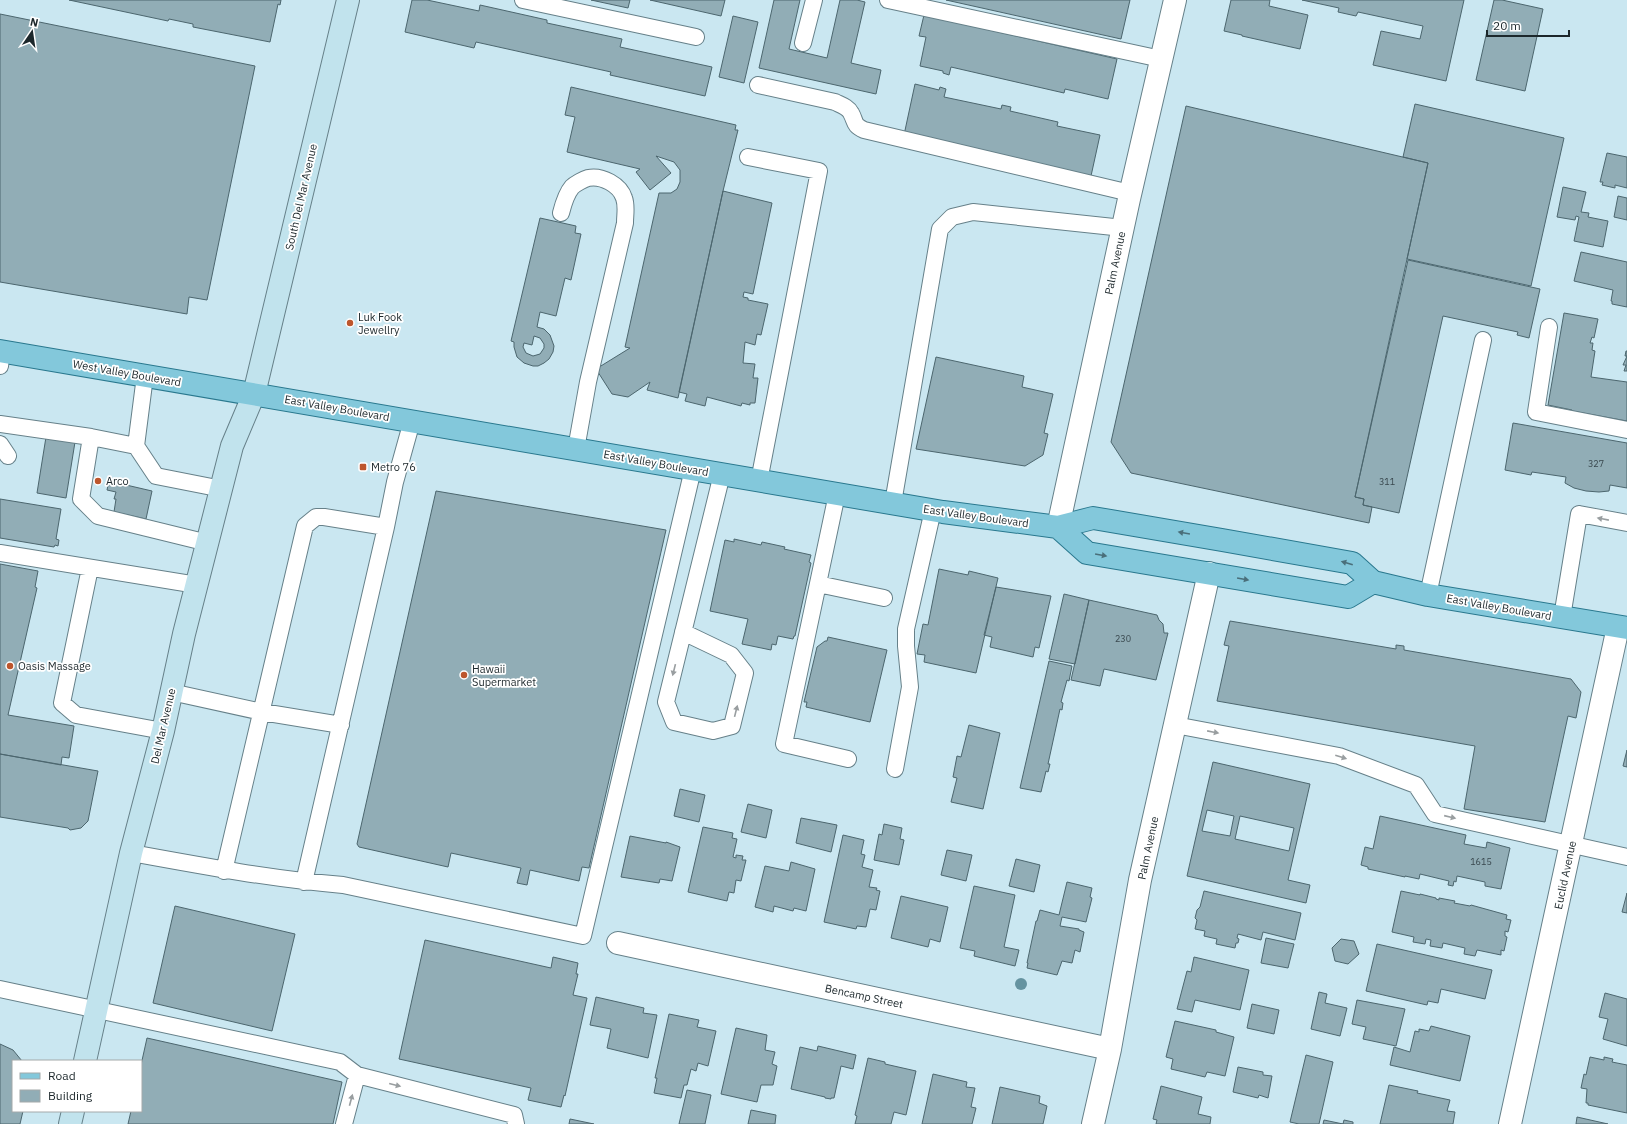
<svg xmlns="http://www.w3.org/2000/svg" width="1627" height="1124" font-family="'IBM Plex Sans',sans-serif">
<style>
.building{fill:#91adb6;stroke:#4c666e;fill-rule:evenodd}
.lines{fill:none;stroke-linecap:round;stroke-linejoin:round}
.lane-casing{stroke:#668089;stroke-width:18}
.street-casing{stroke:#668089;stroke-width:24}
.secondary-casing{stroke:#668089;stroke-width:24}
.primary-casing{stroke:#29788e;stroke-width:24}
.lane{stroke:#fff;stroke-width:16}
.street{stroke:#fff;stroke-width:22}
.secondary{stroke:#c1e3ed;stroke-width:22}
.primary{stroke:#83c8db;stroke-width:22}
.tree{fill:#6593a0}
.oneway{fill:#999ea0}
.oneway2{fill:#4a6f7a}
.poi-dot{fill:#bd562d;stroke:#fff;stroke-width:1.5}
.labels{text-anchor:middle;stroke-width:3.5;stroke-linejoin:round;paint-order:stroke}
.number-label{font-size:9px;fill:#39484e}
.street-label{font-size:11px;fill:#1c272b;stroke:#fff}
.poi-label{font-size:11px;fill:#1c272b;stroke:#fff;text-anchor:start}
</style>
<rect width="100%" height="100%" fill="#cae7f1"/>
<path class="building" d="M69 0H281L280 5 278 4 270 42 193 27V24L169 19 168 21Z
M412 0H427L479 11 480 5 547 20V23L622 39 620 47 712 67 705 96 610 75 611 72 476 42 474 48 405 32Z
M591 0H630L628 8Z
M650 0H725L721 16Z
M774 0H800L789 49 827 58 840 0H857L865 2 851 63 881 70 876 94 759 68Z
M946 0H1130L1121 39Z
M1231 0H1270L1269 6 1308 15 1300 49 1242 36V35L1224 31Z
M1302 0H1464L1446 81 1373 65 1381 31 1420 39 1423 26 1358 12 1356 16 1338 12 1339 8Z
M1494 0H1502L1543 9 1525 91 1476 80Z
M0 14 255 66 207 300 189 297 187 314 0 282Z
M924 15 1117 59 1108 99 1065 89 1064 93 951 67 949 75 943 73V71L920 66 926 37 919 36Z
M733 16 758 22 744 83 719 77Z
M915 84 939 90 940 87 946 89 944 97 1001 109 1002 105 1011 107 1010 111 1058 122 1057 126 1100 135 1091 176 904 135Z
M571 87 736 125 735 130H738L723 191 678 398 647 390 650 382 628 397 612 394 596 369 630 348 625 347 659 193H671L677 189 680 182V170L674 162 656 156 671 173 650 190 636 172 640 169 567 152 575 117 565 115Z
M1415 104 1564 138 1531 286 1407 259 1428 163 1403 157Z
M1186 106 1428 163 1355 497 1364 499 1363 505 1372 507 1369 523 1131 473 1111 442Z
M1607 153 1627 157V188L1615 185V188L1602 185 1603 182H1600Z
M1563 187 1586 192 1581 212 1589 213 1588 217 1608 221 1603 247 1574 241 1579 217 1576 216 1575 220 1557 217Z
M723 191 772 203 753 294 744 292 743 297 748 298V300L768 304 761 335 757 334 755 345 745 342 743 363 755 364 753 378H758L755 403H750V405L742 403 741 406 707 397 705 406 685 401 687 394 679 392Z
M1618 196 1627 198V220L1614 217Z
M540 218 576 226 575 233 581 234 571 280 565 278 556 316 540 312 537 327 544 329 550 335 554 346 553 352 549 359 544 363 538 366H533L524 363 517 357 514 347V342L511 341ZM534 336 540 338 544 344V348L540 354 533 356 526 353 523 347 524 343 532 345Z
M1581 252 1627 262V307L1612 304V301H1611L1613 290 1574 281Z
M1408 260 1540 289 1529 338 1517 335 1518 332 1443 316 1399 513 1363 505 1364 499 1355 497Z
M1564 313 1598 319 1594 338 1592 337 1590 343H1593L1592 350 1595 351 1591 377 1627 382V421L1572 411V410L1548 405Z
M1626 351H1627V371H1624L1626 365H1623L1627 356H1625Z
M936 357 1024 376 1022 387 1053 394 1044 433 1048 434 1043 455 1025 466 916 449Z
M1513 423 1627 443V488L1610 485 1609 491 1599 492 1586 491 1574 488 1565 483 1566 477 1532 472 1531 475 1505 470Z
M46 437 75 442 66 498 37 493Z
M109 481 152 491 146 519 114 512 116 499H114L116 492 107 490Z
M436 491 666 530 589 868 582 867 579 881 530 870 527 885 517 883 521 868 451 853 448 867 359 847 357 844Z
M0 499 61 509 56 539 59 540 58 546 55 545 54 547 0 538Z
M734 539 761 545 762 542 785 547 784 549 811 555 809 562 811 563 795 636H794L793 639 778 636 776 645 772 644 771 650 742 644 748 619 710 611 725 540 734 542Z
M0 564 38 571 35 587 37 588 8 715 74 726 69 758 62 757 61 765 0 754Z
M939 569 968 575 969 571 998 578 976 673 924 662 925 655 917 654 923 624 928 625Z
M996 587 1051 596 1039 648 1035 647 1033 657 990 647 992 637 984 635Z
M1064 594 1089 600 1075 664 1049 659Z
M1089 600 1157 615 1159 620 1163 624 1164 633H1168L1156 680 1104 669 1100 686 1071 680Z
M1230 621 1396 649V645L1404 646V650L1571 679 1581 692 1576 718 1568 716 1545 822 1464 809 1475 746 1217 701 1229 646 1224 645Z
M828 637 887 650 870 722 806 707 807 702H804L817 647 825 641H827Z
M1049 661 1072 666 1069 681 1067 680 1061 702 1063 703 1062 710 1060 709 1048 764H1050L1048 772 1046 771 1041 792 1020 788Z
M969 725 1000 733 983 809 951 802 957 778 953 777 957 756 961 757Z
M1627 750V767L1623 766Z
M0 754 98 771 88 821 81 828 70 830 68 828 0 817Z
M1213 762 1310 784 1288 880 1310 885 1306 903 1187 876ZM1207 810 1234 816 1230 836 1202 831ZM1240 816 1294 828 1289 851 1235 839Z
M680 789 705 795 699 822 674 816Z
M748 804 772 810 766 838 741 832Z
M1380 816 1466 835 1464 844 1486 848 1487 842 1510 848 1501 889 1485 886V882L1457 876 1456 882 1454 881 1453 886 1448 885 1449 881 1420 874 1419 879 1405 876V877L1368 869V867L1361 865 1365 847 1373 849Z
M801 818 837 825 831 852 796 843Z
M884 824 902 828 900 839 904 840 899 865 874 860 879 834 882 835Z
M703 827 733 833 732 838 737 839 733 857 736 858V855L743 856 742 860H746L741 881 736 880 734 893 729 892 727 901 688 892Z
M843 835 864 840 861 854 865 855 862 867 873 870 869 887 877 888 876 890 880 891 876 910 870 909 866 927 857 926 856 929 824 922Z
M630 836 666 843V842L680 847 672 881 660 879 659 883 621 877Z
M947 850 972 855 966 881 941 875Z
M1016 859 1040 865 1034 892 1009 886Z
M791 862 815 869 806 911 794 908 793 911 774 906 773 912 755 907 765 866 789 871Z
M1067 882 1092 888 1090 897 1092 898 1086 922 1062 917 1060 926 1079 929V930L1084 932 1080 952 1075 950 1072 963 1062 961 1057 975 1027 968 1028 963H1027L1036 921H1037L1040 910 1059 915Z
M974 886 1015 895 1004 947 1019 950 1015 966 974 956 975 951 960 948Z
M1204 891 1301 913 1295 940 1263 932 1261 940 1238 934 1237 938 1239 939 1238 943H1236L1235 948 1216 944 1217 939 1204 936 1205 931 1195 929 1197 920 1195 918 1197 910 1200 907Z
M1401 891 1420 895V894L1436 898V899L1439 900V898L1455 901 1454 903 1470 906 1471 905 1507 915 1506 919 1511 920 1508 932 1505 931V936L1507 937 1504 951 1501 950V955L1477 950 1475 956 1464 954 1465 948 1443 943 1442 948 1430 946 1431 940 1426 939 1425 944 1413 942 1414 937 1392 932Z
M1627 893V913L1622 912Z
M901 896 948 907 940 942 930 939 928 947 891 938Z
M175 906 295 934 272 1031 153 1003Z
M1266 938 1294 944 1288 968 1261 963Z
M1341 939 1354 941 1359 954 1348 964 1335 961 1332 948Z
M425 940 551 968 553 957 578 963 576 974H578L573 995 587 998 565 1096 564 1095 561 1107 528 1100 531 1088 399 1059Z
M1377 944 1492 970 1485 999 1441 989 1438 1003 1428 1001 1427 1005 1366 991Z
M1194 957 1249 970 1240 1010 1195 1000 1192 1012 1177 1009 1187 971 1191 972Z
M1319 992 1327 994 1325 1003 1347 1008 1340 1036 1311 1029Z
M1605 993 1627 999V1046L1603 1039 1608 1019 1599 1017Z
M596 997 644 1008 643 1013 657 1015 648 1058 607 1048 611 1029 590 1025Z
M1357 1000 1405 1009 1396 1046 1363 1039 1366 1027 1352 1024Z
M1252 1004 1279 1010 1274 1034 1247 1028Z
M669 1014 699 1020 697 1027 716 1031 708 1066 698 1063 696 1071 691 1069 687 1085H684L681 1098 654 1093 657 1078H655Z
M1175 1021 1216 1030V1032L1234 1037 1225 1076 1207 1072 1205 1077 1171 1069 1173 1059 1166 1057Z
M1431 1026 1470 1036 1460 1081 1390 1065 1394 1047 1410 1052 1415 1031 1419 1032V1029L1429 1031Z
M736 1028 767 1035 765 1050 775 1052 772 1064 777 1066 773 1085H761L757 1102 721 1094Z
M147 1038 342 1082 333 1124H128L131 1111H141V1065Z
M0 1044 13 1050 22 1061H13V1111H23L20 1124H0Z
M818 1046 856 1055 853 1069 841 1066 834 1098H831V1099L825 1098V1097L791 1089 800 1047 817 1051Z
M1306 1055 1333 1062 1319 1124H1299L1290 1122Z
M1590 1057 1604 1060V1057L1613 1059 1612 1062 1627 1065V1113L1588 1105V1103H1586L1587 1089 1581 1088 1584 1074 1586 1075Z
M868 1058 885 1062V1064L916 1071 906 1115 894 1112 891 1124H855L857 1116 855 1115Z
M1238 1067 1263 1072V1075L1272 1076 1268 1098 1259 1095 1258 1098 1233 1092Z
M933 1074 967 1082 966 1087 975 1088 971 1107 976 1108 972 1124H922Z
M1389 1085 1418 1091 1417 1093 1450 1100 1447 1111 1455 1112 1453 1124H1380Z
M1161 1086 1202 1097 1198 1114 1211 1117 1210 1124H1156L1157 1120 1153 1119Z
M1000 1087 1040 1096 1039 1103 1047 1106 1043 1124H992Z
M687 1090 711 1095 705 1124H679Z
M751 1110 776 1115 775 1124H748Z
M1577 1117 1608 1124H1576Z
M570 1119 594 1124H569Z
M1324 1120 1343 1124 1344 1120 1353 1122V1124H1323Z"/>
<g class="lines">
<g class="lane-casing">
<path id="lane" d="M523 0 696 37
M888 0 1161 59
M803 43 814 0
M758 85 835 102C841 105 848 107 851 113 856 122 853 125 864 130L1130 193
M748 157 819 171 759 481
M561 213C563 205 566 194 572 187 575 184 584 179 588 178 602 175 620 185 624 198 627 206 625 214 625 223L588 382 576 449
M1549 327 1536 412 1627 430
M0 366 2 352
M145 376 136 446 156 476 222 489
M0 424 91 437
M0 444 8 456
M136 446 91 437 81 499 98 516 208 543
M837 494 784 744 848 759
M893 503 940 229 952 217 973 212 1123 228
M0 553 197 585
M90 568 62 703 76 715 163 731
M818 584 884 598
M1428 595 1483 340
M1562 617 1579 514 1627 523
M683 632 731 655 745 673 732 726 713 731 674 722 666 702 722 474
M171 692 262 712 341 725
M1175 725 1339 756 1416 785 1435 814 1627 857
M895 769 910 687 906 646V629L933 510
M131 853C202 866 272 879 343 885L583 936 693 469
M224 871 305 526 316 517H324L386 527
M304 882 386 527 395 482 412 421
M0 989 340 1062 357 1075 514 1115 516 1124
M344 1124 357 1075"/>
</g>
<g class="street-casing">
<path id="street" d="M1058 527 1129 199 1175 0
M618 943 1110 1049
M1093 1124 1110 1049 1140 880 1209 573
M1510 1124 1618 627"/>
</g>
<g class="secondary-casing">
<path id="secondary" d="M85 1061 131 853 163 731 184 634 232 446 254 394 348 0
M70 1124 73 1111"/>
</g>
<g class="primary-casing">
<path id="primary" d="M0 351 943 512 1058 527 1093 518 1222 540 1352 563 1373 582 1428 595 1627 628
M1058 527 1087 553 1348 597 1373 582"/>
</g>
<use href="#lane" class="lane"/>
<use href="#street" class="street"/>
<use href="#secondary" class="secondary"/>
<use href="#primary" class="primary"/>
</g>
<circle class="tree" cx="1021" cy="984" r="6"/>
<defs><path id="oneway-solid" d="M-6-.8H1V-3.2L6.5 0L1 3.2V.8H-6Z"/></defs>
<g class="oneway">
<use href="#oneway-solid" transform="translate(1603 519) rotate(-169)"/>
<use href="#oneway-solid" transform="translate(674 670) rotate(104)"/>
<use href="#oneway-solid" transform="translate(736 711) rotate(-76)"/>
<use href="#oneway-solid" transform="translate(1213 732) rotate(11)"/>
<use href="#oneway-solid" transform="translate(1341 757) rotate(17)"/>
<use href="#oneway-solid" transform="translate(1450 817) rotate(13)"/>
<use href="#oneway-solid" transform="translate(395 1085) rotate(14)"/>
<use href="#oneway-solid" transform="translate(351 1100) rotate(-75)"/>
</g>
<g class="oneway2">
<use href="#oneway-solid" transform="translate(1184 533) rotate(-170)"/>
<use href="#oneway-solid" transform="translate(1101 555) rotate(10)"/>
<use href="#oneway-solid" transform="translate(1347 563) rotate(-164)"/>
<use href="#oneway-solid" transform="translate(1243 579) rotate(10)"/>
</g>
<g class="poi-dot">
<circle cx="350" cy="323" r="4"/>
<rect x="359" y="463" width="8" height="8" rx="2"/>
<circle cx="98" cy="481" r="4"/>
<circle cx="10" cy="666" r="4"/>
<circle cx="464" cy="675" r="4"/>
</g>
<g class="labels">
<g class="number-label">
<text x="1596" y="467">327</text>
<text x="1387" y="485">311</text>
<text x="1123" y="642">230</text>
<text x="1481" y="865">1615</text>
</g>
<g class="street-label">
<text transform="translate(301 197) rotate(-77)" y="4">South Del Mar Avenue</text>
<text transform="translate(1115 263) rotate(-78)" y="4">Palm Avenue</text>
<text transform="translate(127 373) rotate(10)" y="4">West Valley Boulevard</text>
<text transform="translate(337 408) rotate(10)" y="4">East Valley Boulevard</text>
<text transform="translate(656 463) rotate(10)" y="4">East Valley Boulevard</text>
<text transform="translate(976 516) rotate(8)" y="4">East Valley Boulevard</text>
<text transform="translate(1499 607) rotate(10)" y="4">East Valley Boulevard</text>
<text transform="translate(163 726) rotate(-77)" y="4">Del Mar Avenue</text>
<text transform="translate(1148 848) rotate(-78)" y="4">Palm Avenue</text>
<text transform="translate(1565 875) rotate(-78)" y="4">Euclid Avenue</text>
<text transform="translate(864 996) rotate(12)" y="4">Bencamp Street</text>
</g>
<g class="poi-label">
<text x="358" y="321">Luk Fook<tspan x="358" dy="13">Jewellry</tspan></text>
<text x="371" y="471">Metro 76</text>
<text x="106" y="485">Arco</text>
<text x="18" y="670">Oasis Massage</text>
<text x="472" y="673">Hawaii<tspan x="472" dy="13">Supermarket</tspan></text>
</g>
</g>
<rect x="12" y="1060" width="130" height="52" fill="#ffffff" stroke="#a4a9aa"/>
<rect x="20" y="1073" width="20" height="6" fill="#83c8db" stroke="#a4a9aa"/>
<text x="48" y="1080" font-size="12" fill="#1c272b">Road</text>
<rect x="20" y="1090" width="20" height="12" fill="#91adb6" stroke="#a4a9aa"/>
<text x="48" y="1100" font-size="12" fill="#1c272b">Building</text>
<g transform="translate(32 32) rotate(13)" stroke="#ffffff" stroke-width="3" paint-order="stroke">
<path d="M0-3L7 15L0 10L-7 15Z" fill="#1c272b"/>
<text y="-6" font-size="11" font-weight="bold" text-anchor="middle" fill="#1c272b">N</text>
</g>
<path d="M1487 30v6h82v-6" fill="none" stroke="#1c272b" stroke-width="2"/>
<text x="1493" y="30" font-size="12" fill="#1c272b" stroke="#ffffff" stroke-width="3" paint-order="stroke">20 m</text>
</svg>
